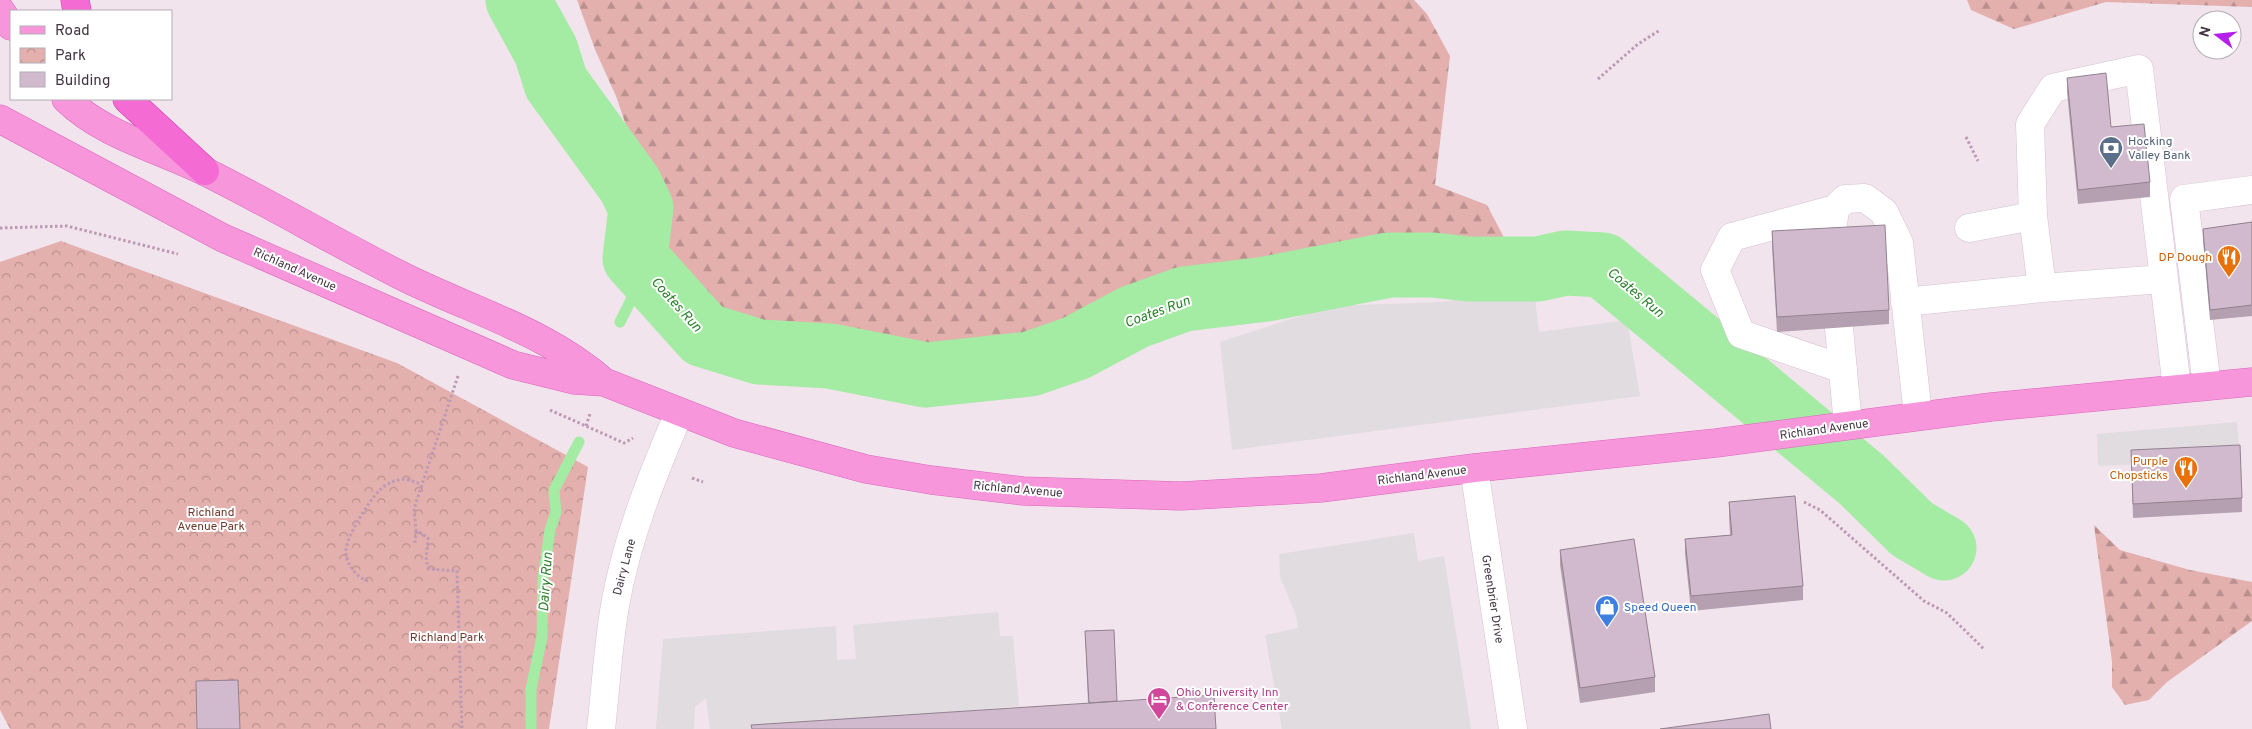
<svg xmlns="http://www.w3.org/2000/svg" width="2252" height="729" font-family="Overpass,sans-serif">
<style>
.forest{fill:url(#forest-firs)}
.park{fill:url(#park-crowns)}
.parking{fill:#e1dce0}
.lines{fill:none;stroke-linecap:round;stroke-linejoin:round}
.stream{stroke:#a4eba3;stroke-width:11}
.river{stroke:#a4eba3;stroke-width:65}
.minor-casing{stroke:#d6c1d1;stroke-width:29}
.major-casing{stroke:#db67bb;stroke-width:29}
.highway-casing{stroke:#d33cb3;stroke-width:29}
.path{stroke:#bc99b4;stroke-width:3;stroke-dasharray:2.5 2.5;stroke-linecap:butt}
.minor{stroke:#fff;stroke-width:28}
.major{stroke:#f896db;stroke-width:28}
.highway{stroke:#f46bd3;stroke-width:28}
.wall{fill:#b4a0b0}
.building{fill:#d1bacd;stroke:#928290}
.labels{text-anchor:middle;stroke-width:4;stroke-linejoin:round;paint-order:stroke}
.service-label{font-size:12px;fill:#4e5e75;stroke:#fff;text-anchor:start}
.food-label{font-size:12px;fill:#c56008;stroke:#fff;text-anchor:end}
.street-label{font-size:12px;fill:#423440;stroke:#fff}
.park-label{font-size:12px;fill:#70392c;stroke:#fff}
.shop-label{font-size:12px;fill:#366cbe;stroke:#fff;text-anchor:start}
.hotel-label{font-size:12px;fill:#b23c85;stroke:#fff;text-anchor:start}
.water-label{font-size:14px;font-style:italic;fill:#2c812c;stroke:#fff}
</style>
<defs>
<pattern id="forest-firs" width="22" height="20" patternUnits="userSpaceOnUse" patternTransform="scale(1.25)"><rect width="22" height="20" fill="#e3b0ae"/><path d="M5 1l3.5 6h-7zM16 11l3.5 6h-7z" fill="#ba908f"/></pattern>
<pattern id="park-crowns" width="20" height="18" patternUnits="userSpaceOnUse" patternTransform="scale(1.25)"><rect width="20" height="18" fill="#e3b0ae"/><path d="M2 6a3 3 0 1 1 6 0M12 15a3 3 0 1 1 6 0" fill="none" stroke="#ba908f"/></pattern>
</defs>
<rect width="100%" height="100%" fill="#f1e4ed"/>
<path class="forest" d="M577 0H1414L1427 14 1450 56 1435 185 1487 205 1509 247 1491 291 1446 287 1402 270 1334 287 1241 290 1219 294 1154 316 1052 369 994 384 967 385 909 382 772 365 713 354 678 322 656 281 643 234 639 186 631 140 616 96 596 52Z
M1967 0H2252V7L2106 2 2014 29 1971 10Z
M2094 525 2120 550 2190 570 2252 582V621L2167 682 2149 700 2125 705 2112 687V662Z"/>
<path class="park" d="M61 241 397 363 588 467 549 729H10L0 710V262Z"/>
<path class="parking" d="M1534 290 1539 332 1627 320 1640 396 1232 450 1220 342 1331 306 1440 302Z
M2237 422 2240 460 2098 466 2097 434Z
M1414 533 1418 561 1444 556 1471 729H1282L1265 635 1298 628 1296 615 1280 577 1279 554Z
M998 612 1000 636H1013L1019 706 762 729H710L706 698 695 707 694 729H656L663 639 836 626 837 660 856 659 853 625Z"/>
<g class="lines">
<path class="stream" d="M620 322 646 270
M531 729V689L542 637 543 578 550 530 556 512 554 490 579 442"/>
<path class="river" d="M518 0 546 51 556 83 630 185 641 208 635 258 704 335 759 352 830 356 926 375 1030 364 1076 348 1134 317 1184 299 1266 289 1389 265H1433L1469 269H1538L1565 263 1603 265 1861 479 1912 529 1944 548"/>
<g class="minor-casing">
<path id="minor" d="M1835 209 1732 237 1715 270 1741 334 1843 369
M1833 224 1835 209 1845 199 1865 198 1884 212 1899 243 1918 415
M1969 228 2033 216
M2164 279 2042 288 2033 216 2030 124 2053 88 2139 69 2177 388
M1905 302 2042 288
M1839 328 1848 425
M2207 386 2184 199 2252 190
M1474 468 1513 729
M601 729C606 686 608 643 616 600 628 535 653 474 679 413"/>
</g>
<g class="major-casing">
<path id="major" d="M0 10 11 26
M66 99C104 136 160 149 206 172 272 205 335 242 400 275 469 310 545 330 604 382
M0 119 223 238 513 365 574 380 604 382 734 433 866 469 931 480 1023 491 1181 496 1321 488 1474 468 1716 443 1991 407 2252 382"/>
</g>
<g class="highway-casing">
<path id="highway" d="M75 0 77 11
M127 99 205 171"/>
</g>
<path class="path" d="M1598 79 1638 44 1660 30
M1966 137 1978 161
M0 228 67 226 178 254
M458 376 414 509 416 530 428 538 426 561 429 569 457 571 462 729
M550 410 624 443 633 438
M586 426 590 414
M692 478 703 482
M1804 502 1820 510 1924 601 1947 613 1984 649
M415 543 416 531
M368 581C356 577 346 564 346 552 345 538 369 501 379 491 384 485 392 481 399 480 407 478 414 482 421 484"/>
<use href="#minor" class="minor"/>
<use href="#major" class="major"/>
<use href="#highway" class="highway"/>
</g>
<path class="wall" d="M2067 78 2111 127 2150 182V197L2078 204 2067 92Z
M2252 222V316L2210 320 2203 240V229Z
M1772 231 1889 310V324L1777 332 1772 246Z
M2131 450 2242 498V512L2133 518Z
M1729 502 1803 586V600L1691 611 1685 554V539L1730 535 1729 517Z
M1560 550 1655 677V692L1580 703 1560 565Z
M1085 631 1117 701 1088 703Z"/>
<path class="building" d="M2106 73 2111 127 2144 124 2150 182 2078 190 2067 78Z
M2252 222V305L2210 310 2203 229Z
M1885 225 1889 310 1777 317 1772 231Z
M2240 445 2242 498 2133 504 2131 450Z
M1795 496 1803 586 1691 596 1685 539 1732 535 1729 502Z
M1634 539 1655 677 1580 688 1560 550Z
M1114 630 1117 701 1089 703 1085 631Z
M238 680 240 729H197L196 681Z
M1214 695 1216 729H752L751 725Z
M1769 714 1771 729H1660Z"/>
<defs>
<g id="bank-pin" transform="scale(1.25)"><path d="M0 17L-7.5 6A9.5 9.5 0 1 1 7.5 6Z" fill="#5c6f8a" stroke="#fff"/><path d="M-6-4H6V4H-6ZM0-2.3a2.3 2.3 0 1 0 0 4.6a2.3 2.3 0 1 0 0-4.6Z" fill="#fff"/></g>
<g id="restaurant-pin" transform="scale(1.25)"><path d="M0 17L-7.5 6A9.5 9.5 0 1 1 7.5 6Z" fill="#e8710a" stroke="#fff"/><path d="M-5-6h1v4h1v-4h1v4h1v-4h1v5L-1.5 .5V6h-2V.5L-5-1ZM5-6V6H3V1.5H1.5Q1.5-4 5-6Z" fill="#fff"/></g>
<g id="shop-pin" transform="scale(1.25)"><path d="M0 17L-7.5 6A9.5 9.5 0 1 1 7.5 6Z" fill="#3f7fe0" stroke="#fff"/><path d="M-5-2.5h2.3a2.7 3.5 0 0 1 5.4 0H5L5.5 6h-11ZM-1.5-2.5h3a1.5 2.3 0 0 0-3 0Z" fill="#fff"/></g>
<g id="hotel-pin" transform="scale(1.25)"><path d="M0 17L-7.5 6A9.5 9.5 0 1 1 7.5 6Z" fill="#d1479c" stroke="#fff"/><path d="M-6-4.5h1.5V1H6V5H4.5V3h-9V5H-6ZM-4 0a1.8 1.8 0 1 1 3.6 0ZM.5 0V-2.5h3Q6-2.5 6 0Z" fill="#fff"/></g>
</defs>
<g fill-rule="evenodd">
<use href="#bank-pin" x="2111" y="148"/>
<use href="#restaurant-pin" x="2229" y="257"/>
<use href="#restaurant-pin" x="2186" y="468"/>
<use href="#shop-pin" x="1607" y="607"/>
<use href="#hotel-pin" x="1159" y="699"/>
</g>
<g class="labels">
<g class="service-label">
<text x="2128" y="145">Hocking<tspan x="2128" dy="14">Valley Bank</tspan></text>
</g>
<g class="food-label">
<text x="2212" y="261">DP Dough</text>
<text x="2168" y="465">Purple<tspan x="2168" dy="14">Chopsticks</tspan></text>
</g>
<g class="street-label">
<text transform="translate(295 269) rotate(24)" y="4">Richland Avenue</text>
<text transform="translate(1824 429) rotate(-8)" y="4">Richland Avenue</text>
<text transform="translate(1422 475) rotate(-7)" y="4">Richland Avenue</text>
<text transform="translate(1018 489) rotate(5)" y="4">Richland Avenue</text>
<text transform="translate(624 567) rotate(-75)" y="4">Dairy Lane</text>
<text transform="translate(1493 599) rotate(81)" y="4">Greenbrier Drive</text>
</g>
<g class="park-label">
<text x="211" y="516">Richland<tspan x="211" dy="14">Avenue Park</tspan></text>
<text x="447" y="641">Richland Park</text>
</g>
<g class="shop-label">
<text x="1624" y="611">Speed Queen</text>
</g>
<g class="hotel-label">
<text x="1176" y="696">Ohio University Inn<tspan x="1176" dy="14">&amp; Conference Center</tspan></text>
</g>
<g class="water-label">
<text transform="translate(1636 292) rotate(40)" y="5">Coates Run</text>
<text transform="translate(677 304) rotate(48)" y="5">Coates Run</text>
<text transform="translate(1157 311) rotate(-20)" y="5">Coates Run</text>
<text transform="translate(545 582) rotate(-86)" y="5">Dairy Run</text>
</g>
</g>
<rect x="10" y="10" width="162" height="90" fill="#ffffff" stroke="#b3aeb3"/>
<rect x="20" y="26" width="25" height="8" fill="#f896db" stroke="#b3aeb3"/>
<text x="55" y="35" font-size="15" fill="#423440">Road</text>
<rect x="20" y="48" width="25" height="15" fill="url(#park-crowns)" stroke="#b3aeb3"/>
<text x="55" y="60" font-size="15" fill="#423440">Park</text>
<rect x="20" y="72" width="25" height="15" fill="#d1bacd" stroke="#b3aeb3"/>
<text x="55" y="85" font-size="15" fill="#423440">Building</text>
<g transform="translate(2217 35) rotate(286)"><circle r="24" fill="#ffffff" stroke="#b3aeb3"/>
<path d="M0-4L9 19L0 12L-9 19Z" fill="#b41fec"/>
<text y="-8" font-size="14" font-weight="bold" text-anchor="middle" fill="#423440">N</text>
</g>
</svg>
